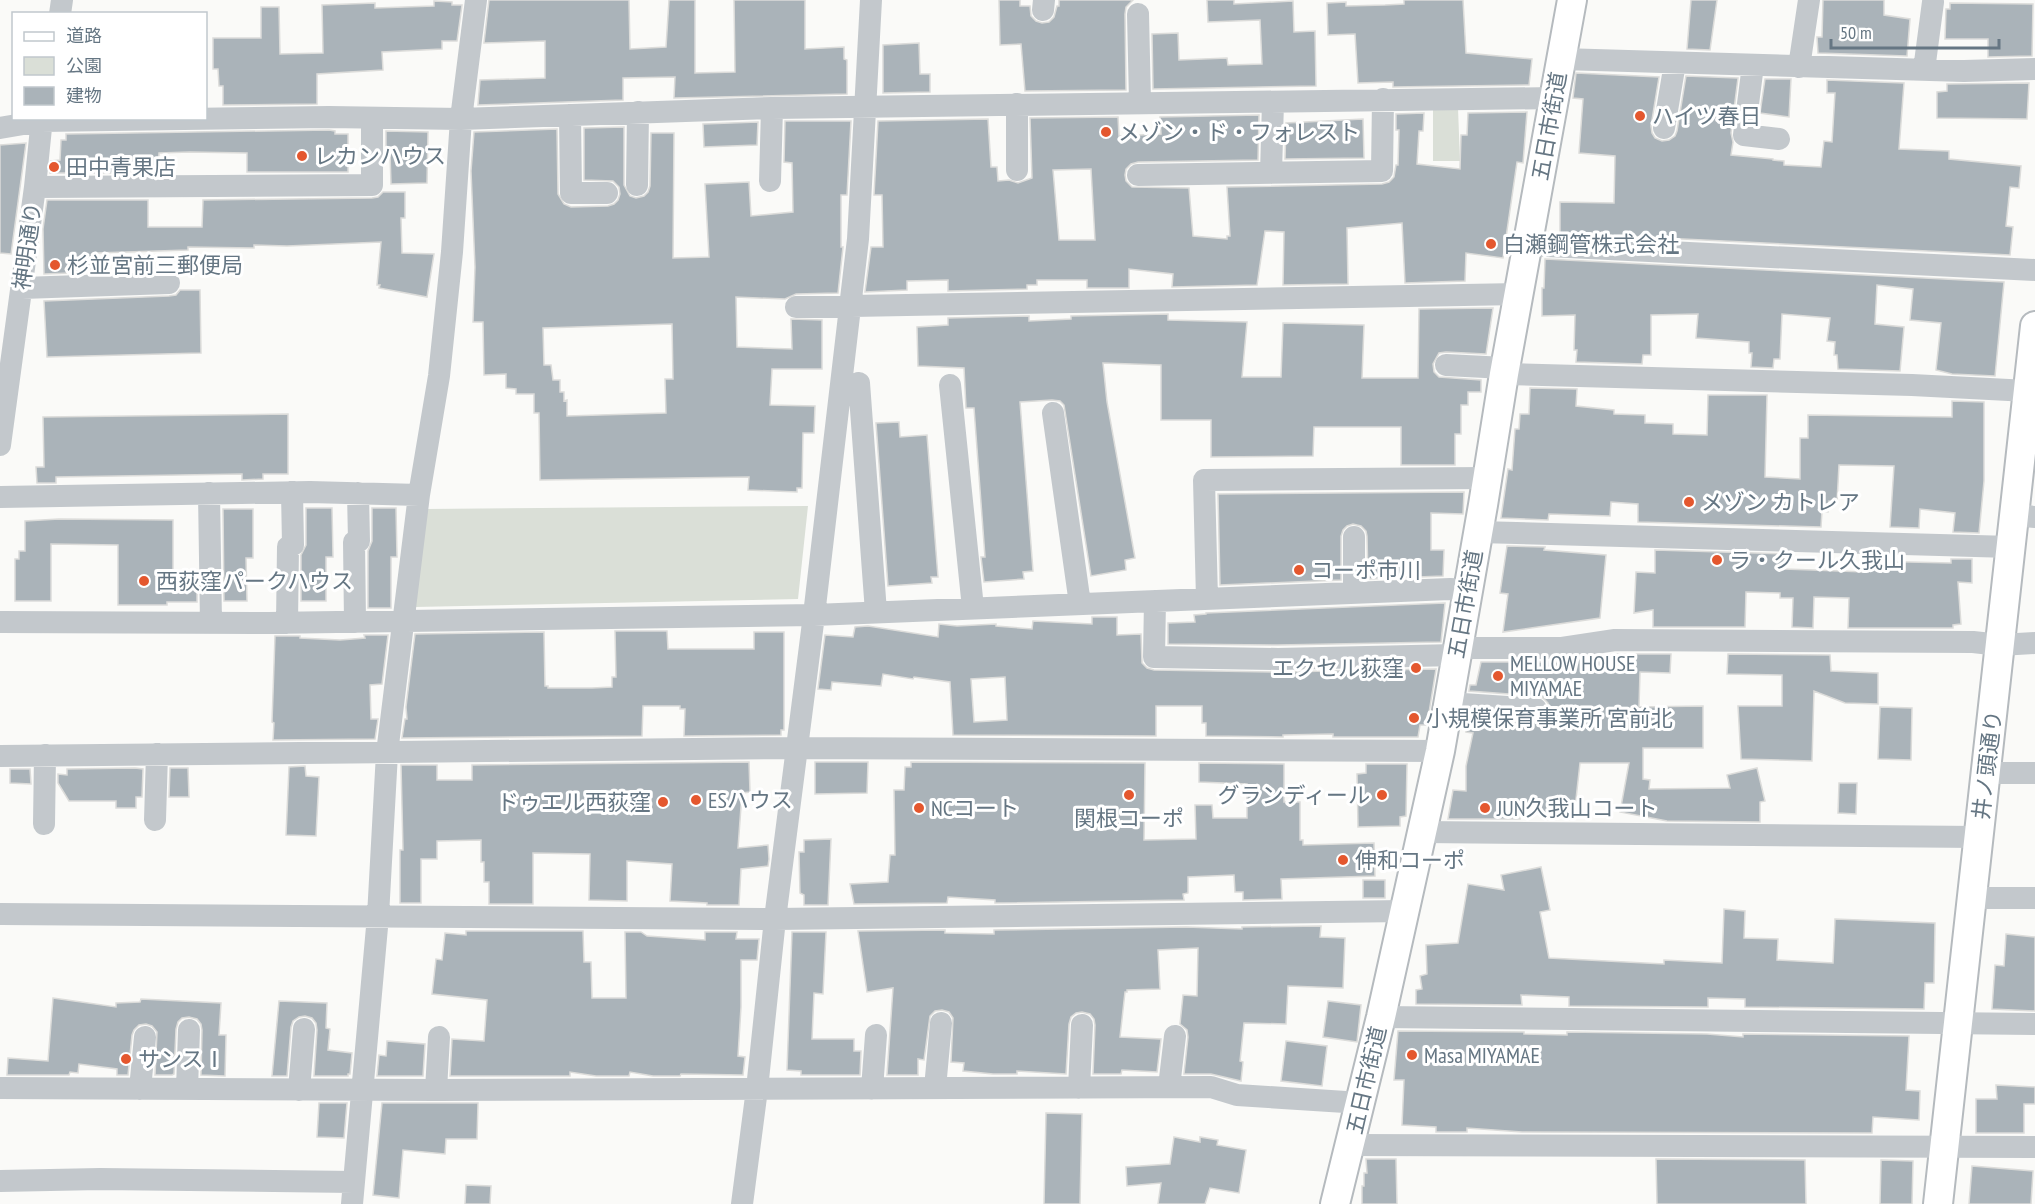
<svg xmlns="http://www.w3.org/2000/svg" width="2035" height="1204" font-family="'PT Sans Narrow','Noto Sans JP',sans-serif">
<style>
.green{fill:#dadfd7}
.building{fill:#aab3b9;stroke:#dcdcda;stroke-width:1.5;fill-rule:evenodd}
.lines{fill:none;stroke-linecap:round;stroke-linejoin:round}
.major-casing{stroke:#b5babe;stroke-width:32}
.minor{stroke:#c3c8cc;stroke-width:22}
.major{stroke:#fff;stroke-width:28}
.poi-dot{fill:#e4572e;stroke:#fff;stroke-width:2}
.labels{text-anchor:middle;stroke-width:6;stroke-linejoin:round;paint-order:stroke}
.poi-label{font-size:22px;fill:#657683;stroke:#fff;text-anchor:start}
.street-label{font-size:22px;fill:#657683;stroke:#fff}
</style>
<rect width="100%" height="100%" fill="#fafaf8"/>
<path class="green" d="M1458 108 1460 161H1433V109Z
M808 506 798 599 415 607 426 509Z"/>
<path class="building" d="M489 0H629L630 49 666 47 669 0H695V73L735 72 734 0H805V49L844 47V59L847 60V94L674 98 675 77 623 78V100L478 105 480 80 545 78V41L484 43Z
M999 0H1020V6H1030L1031 16 1036 21 1042 23 1049 22 1054 17 1057 6H1059V0H1133L1126 7 1125 14 1126 90 1025 91 1021 44 1000 45Z
M1207 0H1234V4L1293 1 1294 32 1315 31 1316 86 1153 89 1152 34 1178 33 1179 60 1227 58 1228 65 1262 64 1260 20 1208 22Z
M1404 0H1463L1466 53 1532 59 1529 85 1393 87V82L1358 83 1355 34 1328 35 1327 3 1346 2V6L1385 5 1404 4Z
M1691 0H1717L1710 50 1687 49Z
M1823 0H1884V15L1910 19 1907 56 1818 53 1817 37H1822Z
M434 1 452 2V5H462L457 41H442V49L382 52 383 70 317 74V104L223 105V86H219L218 69H213V38H261V7H279L280 54 323 53 322 5 375 3V8L434 6Z
M1950 3 2033 4 2032 56 1988 57V39H1945L1946 9H1950Z
M919 43 920 74H930V92L883 93V45Z
M1576 73 1659 77 1651 126 1652 133 1655 138 1662 141 1669 140 1675 136 1677 131 1686 76 1738 78 1731 133 1733 142 1731 155 1773 159V160L1784 161V165L1821 167 1824 141 1832 142 1835 93H1827V80L1904 83 1899 149 1949 151V159L2021 166 2019 188 2010 187 2006 226 2013 227 2010 255 1560 233V202L1614 203 1615 156 1579 153 1583 99 1573 98Z
M1765 79H1791L1789 117 1760 113Z
M2029 83 2027 119 1937 118V92L1947 91V84Z
M1527 112 1523 163 1517 162 1503 258 1466 253 1465 281 1405 283 1402 223 1347 228 1348 284 1283 285 1284 232 1265 231 1257 285 1172 287 1173 274 1129 269V288H1087V280H1037V285H1027V289L948 291V280L907 281V290L865 292 871 247H883L882 195H874L878 121 988 119 991 167H997L998 181 1009 180 1018 183 1032 178 1030 118 1118 117 1119 136 1161 134 1160 117 1259 115 1258 160 1138 162 1131 164 1126 169 1125 175 1126 181 1132 187 1189 188 1193 236 1227 239V236H1230L1227 187 1382 184 1389 182 1394 177 1396 165H1398L1399 130H1396V114L1424 113 1423 131H1419L1417 164 1460 169 1461 135H1467L1468 113ZM1091 169 1095 240H1059L1053 170Z
M1363 119 1364 158 1285 159 1286 123Z
M785 121H851L847 195H841V247H843L838 293 796 294 785 299 736 297 737 347 792 349 791 319 822 320V369H772L770 405 815 406 814 433H803L802 488H797V492L748 490 749 477 540 480 539 413H534V394H516V389L506 388V374L484 375 483 322H473L475 267 471 171 474 132 557 129 558 194 564 204 571 207 608 206 614 204 618 200 620 194 619 187 613 181 584 180V128L624 127V185L630 196 636 198 644 196 648 192 650 186 651 133H674L673 258 709 257 705 184 749 182 751 216 793 212 792 163 784 162ZM672 324 673 379H665L666 413 567 416V400L564 401V392H560V380H553L551 365H544L543 328Z
M758 122 757 145 704 147 703 124Z
M329 130 335 131V134H348V172H247V153L190 152 159 153 158 173H50L51 161 60 160 61 140H66V134Z
M386 131 428 132 427 183 391 184 390 153H386Z
M26 143 11 254 0 253V145Z
M383 192H405V218H401L402 253 434 254 427 297 379 288 380 285H377L381 242 287 246 254 245V248L188 247V250L96 253V272L44 274 43 229 47 200H148V227H202L203 200 372 198 378 197Z
M1545 259 2004 282 1995 376 1952 374 1936 370 1941 323 1910 320 1913 289 1877 285 1875 324 1904 327 1900 371 1838 369 1837 355H1834L1835 342 1827 341 1830 318 1782 314 1780 359H1774L1773 368 1751 367 1752 353H1749V342L1696 338 1698 314 1651 315V355H1643L1642 364 1576 362 1577 350H1574L1575 315 1542 316V288H1544Z
M180 290H200L201 353 47 357 44 301 169 296 176 295Z
M1493 308 1486 354 1446 352 1439 353 1433 364 1434 372 1439 377 1481 380V392H1468V405H1461V434H1455V465H1401V427H1314L1313 456 1211 457V420H1161V365L1103 363 1107 402 1135 558 1125 560 1126 570 1091 576 1064 405 1060 401 1052 400 1020 402 1033 571 1023 572 1024 579 984 582 981 557H985L974 408H966L964 368 918 366 917 327 948 325V318L1029 316V321L1071 319V316L1168 314V320L1247 322 1242 377H1281L1283 323 1364 325 1362 378H1418L1419 309Z
M1530 388 1577 389 1576 406 1614 410V414L1645 415V423L1673 424V434L1707 435 1708 395H1767L1765 477 1800 479V438H1808V415L1952 417V401L1984 402V481L1979 533 1953 532 1955 513 1920 509 1919 528 1890 527 1894 466 1839 465 1837 502 1829 501 1828 512 1822 511 1821 527 1638 522V504L1611 502 1610 516 1549 514 1548 520 1501 518 1508 469 1512 470 1515 429H1519L1520 414H1529Z
M288 414V474H263V479L242 480V474L56 477V483H37L36 467H44L43 417Z
M899 422 900 437 927 435 938 577H931L932 583 888 586 876 423Z
M1464 492 1463 514 1431 513V550H1444L1443 576 1368 579 1367 536 1366 531 1361 526 1353 524 1347 526 1343 530 1341 536V580L1220 585 1218 494Z
M306 508H332L333 557H326V601H301V555L306 545Z
M372 508H396L397 557H391V608H368V551L372 541Z
M223 509H253V558H246L247 601H224Z
M59 519 173 520V584H197V602H167V605H118V545L51 544V601H15V559H19V551H25V521Z
M1507 546 1545 547 1544 550 1606 555 1600 618 1503 632 1508 594 1500 593Z
M1655 550 1785 554 1784 569 1813 570 1865 572 1866 561 1951 563V559H1972V583L1958 582 1961 624 1953 625V628H1848L1849 598 1814 597 1813 628 1792 627 1793 598H1780V593L1746 592 1745 627H1653V610L1634 613 1636 572 1655 573Z
M1445 603 1441 642 1278 645 1168 644V623L1195 622 1194 615 1206 614V613Z
M1092 617H1117V635L1141 634 1142 663 1147 668 1154 670 1278 672 1436 669 1427 725H1420L1418 737H1333V734L1283 735V737L1206 736V723H1202V706H1156V736L953 735 950 682 914 677 913 679 883 674 881 686 832 682 831 690 818 689 825 635 853 637 855 627 868 626 938 637 939 624 957 626 996 624V626L1032 629 1033 621 1092 624ZM1005 677 1007 720 974 722 971 679Z
M615 631H667L668 649H754V632H784V730H781V735L684 736 685 709H680V706H643L642 736 402 738 405 719H407L406 707 415 634 544 632 545 686H548V688H592L612 687V677H616Z
M364 635H388L382 684 370 685 371 719H378L375 739 273 740 274 723 272 722 275 636H300V638L340 640 365 638Z
M1616 654H1671L1670 673 1640 672 1639 707 1703 706V748H1643V779L1650 780 1649 789 1730 788 1727 775 1757 768 1765 801 1760 802V822L1667 821 1620 812 1629 763H1580L1574 817 1519 811 1520 819H1448L1453 790 1466 791V766L1473 733 1466 732 1467 718 1536 722 1542 721 1547 716 1549 710 1548 703 1543 698 1538 696 1469 691 1470 685H1476L1481 662H1562Z
M1728 654 1830 655 1831 671 1878 673V704L1845 703 1814 691 1812 761 1741 759 1738 706H1782V675L1727 674Z
M1880 707 1912 708 1911 760 1878 759Z
M749 762 750 792 742 793 738 848 768 845 769 859 768 866 741 869 739 905H707V903L670 901 672 864 627 861V901L589 900 590 854 533 853V904H489V882H484V862H481V840L437 841V859H421V903H400V850H403L401 765H437V780H472V765Z
M815 762H868L867 793 815 794Z
M911 762 1145 763 1144 840 1196 839 1195 805H1212L1213 818H1247V784L1199 782V763L1284 764V802H1300V840H1303V845L1374 843 1375 876 1281 879 1282 899 1243 900V892H1235L1234 875 1188 877V893L1183 894 1184 900 995 903V900L948 897 947 903 854 904 850 884 888 882 890 855H895L894 790H904L905 767H911Z
M1366 764H1407L1406 816 1400 817V826L1358 827 1357 774 1366 773Z
M305 766 306 776 319 777 316 836 286 835 289 767Z
M135 768 143 769 142 797H136V808H116V801H69L58 783V774L67 775V769Z
M170 768H188L189 797H169Z
M10 769H30L31 784 10 783Z
M1839 783H1857L1856 814 1838 813Z
M831 839 828 905H804V895L800 893 799 852H804V840Z
M1541 867 1550 910 1540 912 1549 958 1664 964V960L1722 963 1724 909 1745 911 1744 938 1778 939 1777 960 1833 963 1835 919 1935 923 1934 983H1925L1924 1009 1745 1007V999L1708 998V1007L1569 1006V997L1521 995 1522 1005 1416 1004V990L1422 989 1420 976 1427 974 1426 945 1458 943 1468 884 1504 890 1501 875Z
M1363 880H1385V898H1363Z
M1321 926 1320 937 1345 938 1343 988 1288 986 1286 1024 1244 1023 1240 1061 1243 1062 1241 1081 1211 1074H1184L1188 1037 1187 1030 1180 1024 1183 995 1197 996 1198 948 1158 950 1160 989 1127 990V992H1125L1120 1037 1161 1039 1157 1072 1122 1070 1121 1074H1093L1095 1025 1094 1019 1090 1014 1082 1012 1076 1013 1071 1017 1069 1024 1066 1074 1017 1071V1074H993L963 1071 964 1063 951 1062 953 1018 949 1012 942 1010 935 1011 930 1016 924 1060 918 1059V1075H887L893 988 867 992 858 931 945 930V933L994 934V930L1186 927 1242 929V927Z
M466 931H583L584 962H591L592 998H626L625 932H641L647 936 705 940V932H737L736 939H759L757 960H741V1007L738 1056 745 1057 743 1075 681 1074 680 1076H653L630 1072 629 1076H596L570 1072V1076H450L452 1039 484 1041 487 1000 432 994 436 959 442 960 445 933 466 935Z
M792 932H826L823 994 814 993 812 1039H854V1051H861L860 1075H801V1071L787 1070Z
M2006 934 2035 937V1011L1992 1009 1995 965 2004 966Z
M53 998 116 1007V1003L140 1002 141 999 221 1003 219 1035H226L225 1076 201 1075 202 1030 201 1024 197 1019 189 1017 182 1018 178 1022 176 1029 174 1074 172 1075H155L157 1032 152 1026 146 1024 139 1025 134 1030 132 1035 128 1075H117V1069L79 1064 78 1073 70 1072 69 1075H7L8 1058 48 1061Z
M279 1001 327 1003 326 1028 330 1029 328 1050 352 1053 350 1074H348V1076H314L317 1030 316 1023 312 1018 305 1016 299 1017 293 1021 291 1027 287 1076H272Z
M1328 1001 1361 1005 1357 1042 1323 1037Z
M1398 1031 1524 1032V1034L1567 1035V1032L1707 1034 1743 1037V1034L1909 1036 1906 1090 1920 1091 1919 1120 1873 1117 1872 1133 1522 1132 1467 1128V1132H1436V1127L1402 1125 1404 1080H1394Z
M387 1041 425 1044 423 1076H377L379 1055 386 1056Z
M1286 1041 1327 1046 1322 1086 1281 1081Z
M1996 1085 2035 1087V1104H2024V1133H1976V1099H1997Z
M319 1103H347L344 1138 317 1137Z
M382 1103H478L477 1139H446L445 1154 403 1150 399 1198 373 1195Z
M1046 1113 1082 1114 1080 1204H1044Z
M1174 1137 1200 1142V1137L1218 1140 1217 1145 1246 1150 1239 1193 1210 1188 1205 1204H1158L1161 1183 1127 1186 1126 1167 1170 1164Z
M1366 1159H1396L1397 1204H1362V1186H1364V1173H1367Z
M1656 1159 1805 1160 1806 1204H1657Z
M1881 1160 1913 1161 1912 1204H1880Z
M1972 1166 2033 1171 2031 1204H1969Z
M466 1185 491 1186 490 1204H465Z"/>
<g class="lines">
<g class="major-casing">
<path id="major" d="M1335 1204 1381 1017 1440 751 1483 505 1504 374 1572 0
M1938 1204 2035 326"/>
</g>
<path class="minor" d="M1043 10 1044 0
M60 14 62 0
M1138 14 1140 102
M1561 59 1964 71 2035 69
M1753 65 1744 135 1779 139
M1799 67 1809 0
M1924 70 1933 2
M1017 104V170
M570 115 571 193H607
M0 128 41 121 329 117 461 119 772 108 1554 98
M1664 128 1675 63
M1271 173 1273 102
M1138 175 1382 171 1383 99
M770 181 772 108
M637 185 638 112
M35 187 372 185V118
M1528 245 2035 270
M22 288 169 283
M796 307 1519 294
M1446 365 1505 368
M1504 374 1912 385 2028 391
M859 383 876 612
M950 385 973 608
M1053 413 1080 604
M0 445 35 187 42 118
M209 493 211 623
M0 497 310 492 419 495
M2014 515 2035 517
M1478 532 2011 547
M1354 537V593
M1207 599 1204 480 1486 478
M1155 601 1154 657 1278 659 1456 655
M0 622 268 623 814 615 1450 589 1467 590
M355 622 354 542 359 541 358 493
M287 623 288 547 293 545 292 492
M1457 648H1562L1615 640 1973 642 2000 645 2035 643
M1448 703 1536 709
M0 756 796 748 1440 751
M1986 773H2035
M155 820 157 754
M44 824 45 755
M1422 832 1978 837
M1972 898H2035
M0 914 775 919 1405 911
M1381 1017 2035 1024
M1169 1087 1175 1036
M0 1088 436 1090 1211 1087 1237 1095 1361 1103
M935 1088 941 1023
M1079 1088 1082 1025
M140 1089 145 1037
M187 1089 189 1030
M872 1089 876 1035
M299 1090 304 1029
M436 1090 439 1037
M1351 1145 2035 1147
M0 1181 100 1179 354 1182
M352 1204 378 916 387 753 419 495 439 376 452 252 461 119 476 0
M742 1204 757 1089 775 919 814 615 858 239 871 0"/>
<use href="#major" class="major"/>
</g>
<g class="poi-dot">
<circle cx="1640" cy="116" r="6"/>
<circle cx="1106" cy="132" r="6"/>
<circle cx="302" cy="156" r="6"/>
<circle cx="54" cy="167" r="6"/>
<circle cx="1491" cy="244" r="6"/>
<circle cx="55" cy="265" r="6"/>
<circle cx="1689" cy="502" r="6"/>
<circle cx="1717" cy="560" r="6"/>
<circle cx="1299" cy="570" r="6"/>
<circle cx="144" cy="581" r="6"/>
<circle cx="1416" cy="668" r="6"/>
<circle cx="1498" cy="676" r="6"/>
<circle cx="1414" cy="718" r="6"/>
<circle cx="1129" cy="795" r="6"/>
<circle cx="1382" cy="795" r="6"/>
<circle cx="696" cy="800" r="6"/>
<circle cx="663" cy="802" r="6"/>
<circle cx="919" cy="808" r="6"/>
<circle cx="1485" cy="808" r="6"/>
<circle cx="1343" cy="860" r="6"/>
<circle cx="1412" cy="1055" r="6"/>
<circle cx="126" cy="1059" r="6"/>
</g>
<g class="labels">
<g class="poi-label">
<text x="1652" y="124">ハイツ春日</text>
<text x="1118" y="140">メゾン・ド・フォレスト</text>
<text x="314" y="164">レカンハウス</text>
<text x="66" y="175">田中青果店</text>
<text x="1503" y="252">白瀬鋼管株式会社</text>
<text x="67" y="273">杉並宮前三郵便局</text>
<text x="1701" y="510">メゾン カトレア</text>
<text x="1729" y="568">ラ・クール久我山</text>
<text x="1311" y="578">コーポ市川</text>
<text x="156" y="589">西荻窪パークハウス</text>
<text x="1510" y="671">MELLOW HOUSE<tspan x="1510" dy="25">MIYAMAE</tspan></text>
<text x="1404" y="676" text-anchor="end">エクセル荻窪</text>
<text x="1426" y="726">小規模保育事業所 宮前北</text>
<text x="1370" y="803" text-anchor="end">グランディール</text>
<text x="708" y="808">ESハウス</text>
<text x="651" y="810" text-anchor="end">ドゥエル西荻窪</text>
<text x="931" y="816">NCコート</text>
<text x="1497" y="816">JUN久我山コート</text>
<text x="1129" y="826" text-anchor="middle">関根コーポ</text>
<text x="1355" y="868">伸和コーポ</text>
<text x="1424" y="1063">Masa MIYAMAE</text>
<text x="138" y="1067">サンスⅠ</text>
</g>
<g class="street-label">
<text transform="translate(1549 126) rotate(-80)" y="8">五日市街道</text>
<text transform="translate(27 246) rotate(-82)" y="8">神明通り</text>
<text transform="translate(1465 604) rotate(-80)" y="8">五日市街道</text>
<text transform="translate(1987 765) rotate(-83)" y="8">井ノ頭通り</text>
<text transform="translate(1366 1080) rotate(-77)" y="8">五日市街道</text>
</g>
</g>
<rect x="12" y="12" width="195" height="108" fill="#ffffff" stroke="#c1c8cd" stroke-width="1.5"/>
<rect x="24" y="32" width="30" height="9" fill="#ffffff" stroke="#c1c8cd" stroke-width="1.5"/>
<text x="66" y="42" font-size="18" fill="#657683">道路</text>
<rect x="24" y="57" width="30" height="18" fill="#dadfd7" stroke="#c1c8cd" stroke-width="1.5"/>
<text x="66" y="72" font-size="18" fill="#657683">公園</text>
<rect x="24" y="87" width="30" height="18" fill="#aab3b9" stroke="#c1c8cd" stroke-width="1.5"/>
<text x="66" y="102" font-size="18" fill="#657683">建物</text>
<path d="M1831 39v9h168v-9" fill="none" stroke="#657683" stroke-width="3"/>
<text x="1840" y="39" font-size="18" fill="#657683" stroke="#ffffff" stroke-width="4.5" paint-order="stroke">50 m</text>
</svg>
